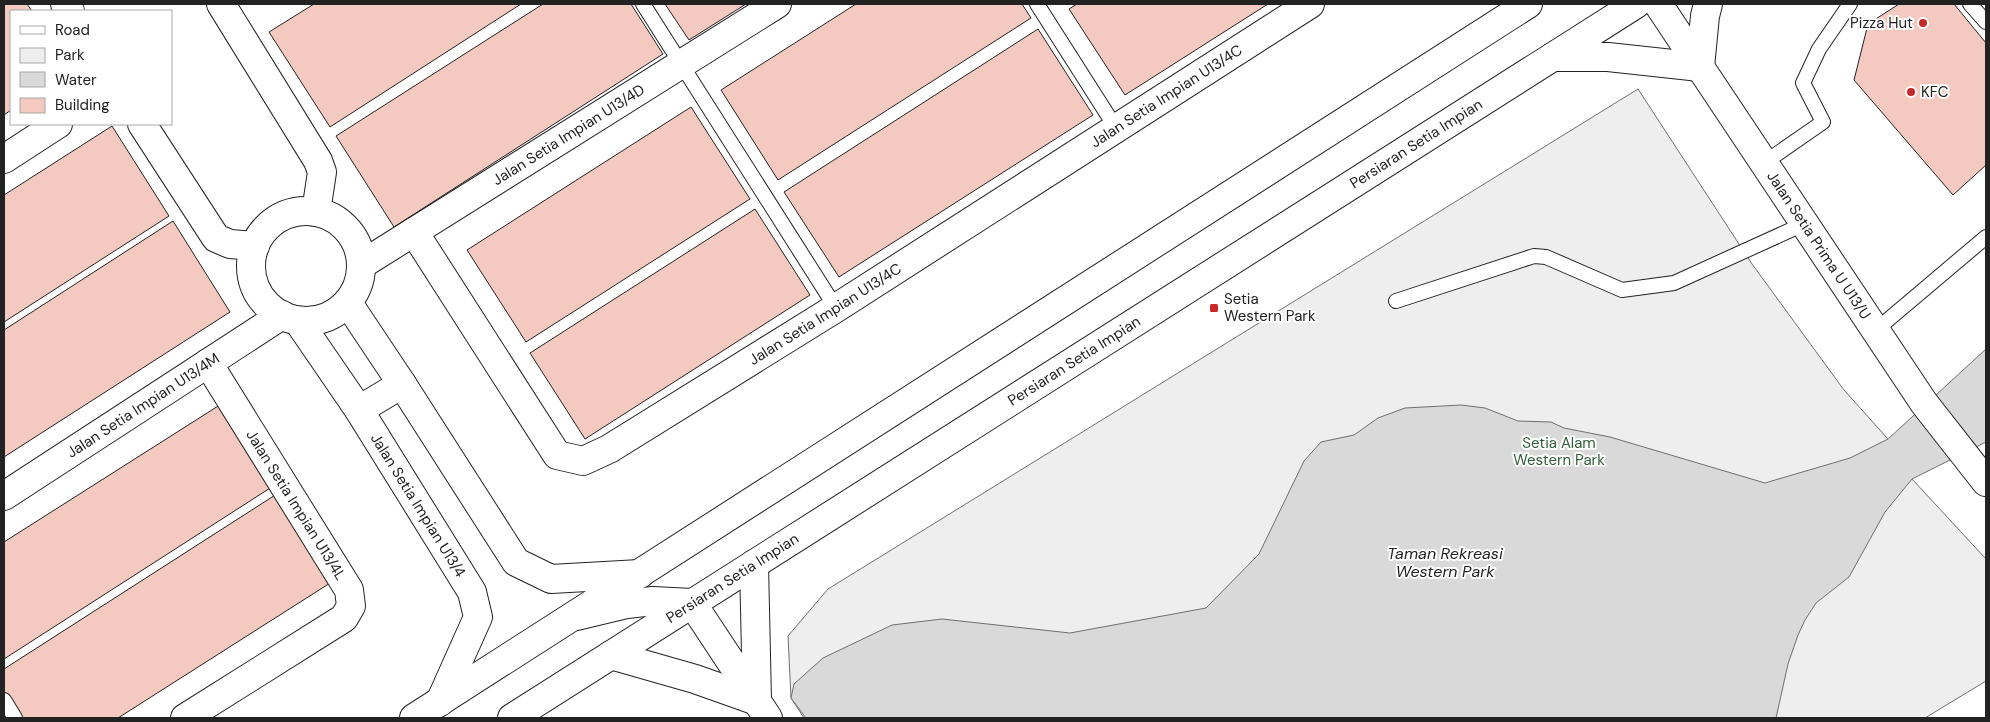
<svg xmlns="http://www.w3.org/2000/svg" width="1990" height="722" font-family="'DM Sans',sans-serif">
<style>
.green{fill:#eee;stroke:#6f6f6f}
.water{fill:#d9d9d9;stroke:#6f6f6f}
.building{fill:#f3c9c0;stroke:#222}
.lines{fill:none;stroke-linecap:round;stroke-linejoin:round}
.service-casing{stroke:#222;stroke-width:16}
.minor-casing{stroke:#222;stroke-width:30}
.tertiary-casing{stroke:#222;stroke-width:30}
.service{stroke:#fff;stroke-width:14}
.minor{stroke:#fff;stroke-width:28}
.tertiary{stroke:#fff;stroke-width:28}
.poi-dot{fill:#c62828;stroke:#fff;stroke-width:2}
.labels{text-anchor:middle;stroke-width:4;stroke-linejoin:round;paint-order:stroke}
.poi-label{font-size:15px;fill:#222;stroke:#fff;text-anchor:start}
.street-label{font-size:15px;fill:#222;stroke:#fff}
.park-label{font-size:15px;fill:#2f5e38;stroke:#fff}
.water-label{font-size:16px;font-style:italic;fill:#222;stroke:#fff}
</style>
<rect width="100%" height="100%" fill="#fff"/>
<path class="green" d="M1638 89 1752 264 1844 390 1888 439 1912 479 1986 559V681L1925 718H804L791 698 788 636 828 589Z"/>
<path class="water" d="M1986 349V442L1912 479 1885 512 1849 577 1816 603 1805 620 1798 635 1788 664 1776 718H806L791 698 794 684 823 658 892 625 942 619 1070 633 1206 608 1259 554 1304 461 1321 442 1354 435 1378 418 1405 408 1461 405 1485 408 1518 421 1551 422 1564 428 1610 437 1765 483 1850 458 1888 439Z"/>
<path class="building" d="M4 4H27L32 11H11V110L4 115Z
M314 4H521L330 127 269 32Z
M543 4H631L663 54 394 227 336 136Z
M665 4H746L689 40Z
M856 4H1022L1031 18 778 180 721 90Z
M1077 4H1268L1125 95 1069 9Z
M1899 4H1954L1986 43V165L1953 195 1854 80 1868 24Z
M1038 29 1093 115 839 277 784 192Z
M691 107 750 199 526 342 467 250Z
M112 126 169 216 4 322V195Z
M755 209 810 295 585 439 530 353Z
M173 221 230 312 4 457V330Z
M226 401 278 483 4 659V542Z
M283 490 338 578 118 718H21L4 691V669Z"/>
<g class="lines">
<g class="service-casing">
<path id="service" d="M643 4 836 308
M1037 4 1116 128
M1970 4 1986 22
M1764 163 1823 122 1803 83 1819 49 1850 4
M1396 301 1534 256 1546 257 1622 290 1674 283 1804 224
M1876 330 1986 237
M4 700 15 718"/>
</g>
<g class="minor-casing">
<g id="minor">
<path d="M65 4 70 11"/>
<path d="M221 4 318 161 322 172 316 212"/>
<path id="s1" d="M1658 4 1924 403 1986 482"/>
<path d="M142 124 216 238 230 244 255 246"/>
<path d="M4 159 58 124"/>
<circle cx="306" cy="266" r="55"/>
<path id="s2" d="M414 232 557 455 583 461 609 449 836 308 1310 4"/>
<path id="s3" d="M361 265 777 4"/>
<path d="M348 303 402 384 516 562 551 579 640 574"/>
<path id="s4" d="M298 321 359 410 472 592 478 617 440 702"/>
<path d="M359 410 402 384"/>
<path id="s5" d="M4 496 282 315"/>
<path d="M577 616 627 604 653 601 692 603"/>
<path d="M185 718 344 618 351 606 349 590 208 363"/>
</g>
</g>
<g class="tertiary-casing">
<g id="tertiary">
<path d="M1553 57H1608L1700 67 1705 16 1708 4"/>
<path d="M754 564 757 700"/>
<path d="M692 603 768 718"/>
<path d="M611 655 695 679 757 701"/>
<path d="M414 718 1528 4"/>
<path id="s6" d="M512 718 1636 4"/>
</g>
</g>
<use href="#service" class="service"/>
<use href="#minor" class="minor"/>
<use href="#tertiary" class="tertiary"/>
</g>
<g class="poi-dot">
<circle cx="1923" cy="23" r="5"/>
<circle cx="1911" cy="92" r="5"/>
<rect x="1209" y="303" width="10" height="10" rx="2.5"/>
</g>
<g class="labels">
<g class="poi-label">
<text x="1913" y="28" text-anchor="end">Pizza Hut</text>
<text x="1921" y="97">KFC</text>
<text x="1224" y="304">Setia<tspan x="1224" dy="17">Western Park</tspan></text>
</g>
<g class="street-label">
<text dy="5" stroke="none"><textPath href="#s2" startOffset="980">Jalan Setia Impian U13/4C</textPath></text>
<text dy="5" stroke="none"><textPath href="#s3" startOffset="245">Jalan Setia Impian U13/4D</textPath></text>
<text dy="5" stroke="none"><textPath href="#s6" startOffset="1071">Persiaran Setia Impian</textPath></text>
<text dy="5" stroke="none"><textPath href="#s1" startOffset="290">Jalan Setia Prima U U13/U</textPath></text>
<text dy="5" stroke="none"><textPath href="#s2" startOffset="575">Jalan Setia Impian U13/4C</textPath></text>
<text dy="5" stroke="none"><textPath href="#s6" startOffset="666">Persiaran Setia Impian</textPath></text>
<text dy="5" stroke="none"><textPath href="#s5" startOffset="166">Jalan Setia Impian U13/4M</textPath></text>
<text transform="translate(296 505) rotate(58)" y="5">Jalan Setia Impian U13/4L</text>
<text dy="5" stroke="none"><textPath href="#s4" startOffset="220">Jalan Setia Impian U13/4</textPath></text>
<text dy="5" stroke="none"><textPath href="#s6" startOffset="261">Persiaran Setia Impian</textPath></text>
</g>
<g class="park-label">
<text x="1559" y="448">Setia Alam<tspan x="1559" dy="17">Western Park</tspan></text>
</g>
<g class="water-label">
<text x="1445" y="559">Taman Rekreasi<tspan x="1445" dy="18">Western Park</tspan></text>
</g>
</g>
<rect width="1990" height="722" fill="none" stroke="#222222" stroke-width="10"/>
<rect x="10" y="10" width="162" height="115" fill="#ffffff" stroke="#a7a7a7"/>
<rect x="20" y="26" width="25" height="8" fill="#ffffff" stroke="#a7a7a7"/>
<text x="55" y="35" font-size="15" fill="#222222">Road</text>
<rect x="20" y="48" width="25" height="15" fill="#eeeeee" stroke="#a7a7a7"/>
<text x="55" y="60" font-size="15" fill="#222222">Park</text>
<rect x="20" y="72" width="25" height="15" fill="#d9d9d9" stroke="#a7a7a7"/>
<text x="55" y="85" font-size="15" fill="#222222">Water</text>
<rect x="20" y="98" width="25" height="15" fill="#f3c9c0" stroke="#a7a7a7"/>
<text x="55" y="110" font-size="15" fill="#222222">Building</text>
</svg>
